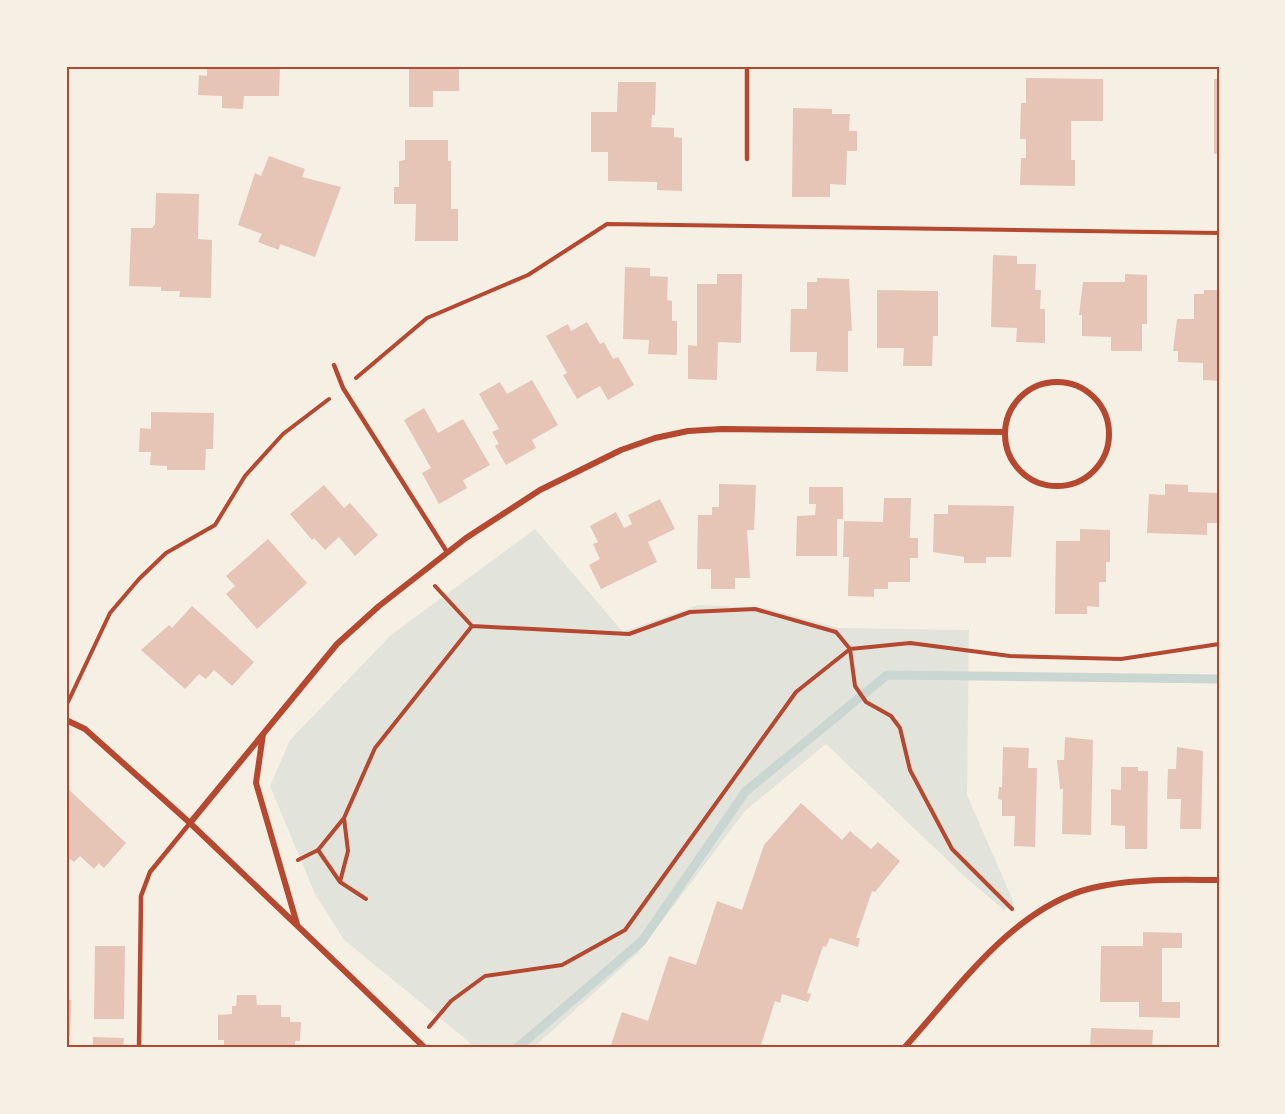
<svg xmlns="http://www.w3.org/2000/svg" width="1285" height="1114" font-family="'Roboto Serif',serif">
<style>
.green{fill:#e2e4dc}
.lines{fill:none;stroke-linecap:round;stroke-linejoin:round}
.stream{stroke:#c9d6d2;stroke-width:9}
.building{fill:#e6c5b7}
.path{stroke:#b5482f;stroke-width:4}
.service{stroke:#b5482f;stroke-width:4.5}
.minor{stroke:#b5482f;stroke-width:6}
.neatline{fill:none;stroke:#b5482f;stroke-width:2}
</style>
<rect width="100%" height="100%" fill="#f6efe4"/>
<path class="green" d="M535 529 623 632 698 605 765 608 839 628 969 630 967 795 1014 903 1004 910 964 876 826 744 745 811 638 953 533 1048H472L468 1041 344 940 315 894 270 786 290 740 391 635Z"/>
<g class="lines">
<path class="stream" d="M517 1048 642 941 746 791 887 675 1219 679"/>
</g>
<path class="building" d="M207 66H280L279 96H244L243 109 222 108V96L198 95 199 75 207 76Z
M409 66H459V91H433V107H409Z
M1026 78 1103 79V121H1071V160H1075V186L1020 185 1021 158H1026V139H1020L1021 103H1026Z
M1214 79H1219V153L1214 154Z
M618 82H656L655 115H652L651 127 674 128V137L682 138V191L657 190V182L608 181V152H591V112H617Z
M793 108 832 109V114H850L849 131H857V151H847L846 185 830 184V197H792Z
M405 140H448V161H451V209H458V241H415L416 204H394V187H399V161L405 160Z
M269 156 305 169 302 177 341 187 315 257 280 244 279 250 258 242 262 234 238 225 255 173 261 176Z
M156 193 199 194 198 239 212 240 211 298 179 297 180 291H161V287L129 286 131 228H152L155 224Z
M993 255 1017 256V264H1036L1035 290H1041L1040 309H1045V343L1016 342 1017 328 991 327Z
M625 267 650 268V276L668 277 667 300 672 301V321H677V355L648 354 649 340 623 339Z
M717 274H742L741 343 718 342 717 380 688 379V345L697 346V284H717Z
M1125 274 1147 275V324H1142V351H1111V337L1082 336V315H1079L1083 282H1125Z
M817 278 849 279 852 331H848V372L816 371 817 352H790L791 309H807V282H817Z
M877 290 938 291V336H933L932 366H903L904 348H877Z
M1204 290H1219V381L1203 380V363L1178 362V351H1173L1177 319H1194V294H1204Z
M587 322 600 344 604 342 613 359 618 357 634 385 608 400 600 386 577 399 563 375 567 373 546 336 568 324 571 331Z
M532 380 558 425 532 440 536 448 506 465 495 446 499 444 492 432 499 429 479 394 500 382 507 394Z
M424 408 438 433 463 419 490 465 463 480 467 488 439 504 422 473 431 468 404 420Z
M151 412 214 413 213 449H206L205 470H167V466L150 465 151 452H139L140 428 151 429Z
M719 484 756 485 754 530H747L750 578H735V589H711V569H697L698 515H712V507H719Z
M1165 484 1188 485V492L1219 493V523H1207V535L1147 533 1149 494 1165 495Z
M324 485 344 508 350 503 378 535 355 556 339 537 325 550 314 538 312 540 290 514Z
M809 487H843V519H837V556H796L797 516 815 515 816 504H809Z
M884 498H911L910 538H918V558H910V582H888V589H874V597L848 596 849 557H843L844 521 883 522Z
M660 499 675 529 648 542 657 562 601 589 589 565 600 559 593 544 598 542 590 526 616 512 624 528 632 524 628 515Z
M948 505 1014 506 1011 557H986V563H964V557L933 552 934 514H948Z
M1080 529 1110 530V562H1106V582H1099V607L1087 606V614H1055L1056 541H1080Z
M268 539 307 583 257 629 226 594 235 586 226 576Z
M192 606 254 662 232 686 214 670 206 679 199 674 185 689 141 650 169 625 172 628Z
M1065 737 1093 740 1091 835 1062 834 1063 789H1060L1057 760H1064Z
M1003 747 1029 748 1028 768H1037L1035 847 1014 846 1015 816H1002V800L998 799 999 787H1002Z
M1177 747 1203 751 1201 829H1180L1181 799H1167L1168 769H1176Z
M1121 767H1138V771H1148L1147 849H1125V826L1111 825V789L1121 790Z
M68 789 126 843 104 868 99 863 94 869 80 856 74 862 66 856Z
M801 803 842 840 850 831 871 849 878 842 900 861 875 892 872 891 856 938H860L858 947 830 938 826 947 823 946 807 993 811 994 808 1002 782 994 780 1003 775 1001 760 1048H610L622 1012 648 1021 669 956 696 965 717 901 742 910 764 845Z
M1143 932 1182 933V948H1162V1002H1180V1018L1139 1017V1002H1100L1101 946H1143Z
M95 946H125L124 1019H94Z
M237 995H256L257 1005H281V1017H290V1022H301L300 1041H295V1048H224V1040H218V1015L232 1014V1006H236Z
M66 1000H71L70 1036H66Z
M1091 1028 1153 1030 1152 1048H1090Z
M93 1037 124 1038 123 1048H93Z"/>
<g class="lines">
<path class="path" d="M356 378 427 318 528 275 607 224 1219 233
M435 586 472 626 629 634 690 612 755 609 836 632 850 649 855 686 866 702 891 716 900 728 910 770 952 849 1012 909
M68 702 110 613 139 579 166 553 215 525 245 476 283 434 329 399
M318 850 340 882 366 899
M298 860 318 850 344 818 375 748 472 626
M340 882 348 851 344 818
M429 1027 451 1001 485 976 562 965 625 930 796 692 850 649 910 643 1010 656 1121 659 1219 644"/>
<path class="service" d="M747 66V159
M334 365 343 388 447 552
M139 1048 141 896 150 872 190 823"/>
<path class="minor" d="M1005 434a52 52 0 1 1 104 0a52 52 0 1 1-104 0Z
M66 720 85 729 190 823 425 1048
M263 734 256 783 297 924
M190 823 337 644 379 606 466 538 540 490 621 450 655 438 688 431 722 429 1005 432
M904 1048C957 990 1013 907 1092 888 1134 878 1176 880 1219 880"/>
</g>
<rect width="1285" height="1114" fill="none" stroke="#f6efe4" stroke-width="135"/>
<rect x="68" y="68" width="1150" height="978" class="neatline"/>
</svg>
